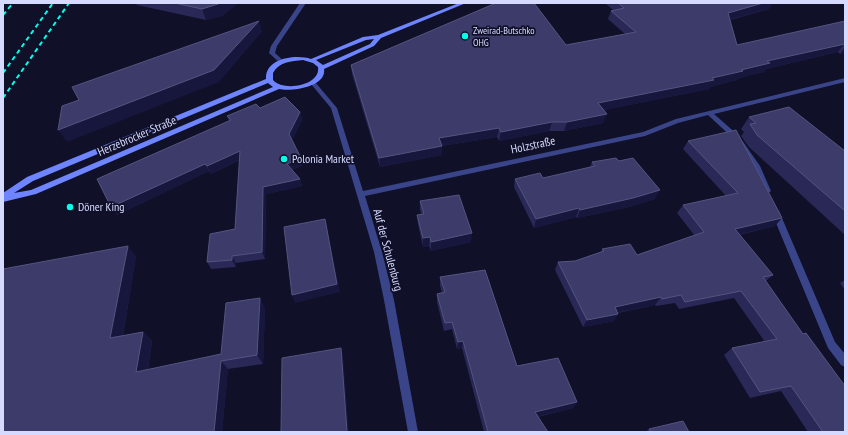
<svg xmlns="http://www.w3.org/2000/svg" width="848" height="435" font-family="'PT Sans Narrow',sans-serif">
<style>
.lines{fill:none;stroke-linecap:round;stroke-linejoin:round}
.minor{fill:#3a4589;fill-rule:evenodd}
.tertiary{fill:#3a4589;fill-rule:evenodd}
.secondary{fill:#6e85ff;fill-rule:evenodd}
.rail{stroke:#03ffea;stroke-width:2;stroke-dasharray:4.5 3.5;stroke-linecap:butt}
.wall{fill:#292857}
.shaded-wall{fill:#17173d}
.building{fill:#3c3b69;stroke:#545480}
.poi-dot{fill:#03ffea;stroke:#101029;stroke-width:1.5}
.labels{text-anchor:middle;stroke-width:3.5;stroke-linejoin:round;paint-order:stroke}
.far-poi-label{font-size:10px;fill:#d7daff;stroke:#101029;text-anchor:start}
.street-label{font-size:12px;fill:#d7daff;stroke:#101029}
.poi-label{font-size:12px;fill:#d7daff;stroke:#101029;text-anchor:start}
</style>
<rect width="100%" height="100%" fill="#101029"/>
<g class="lines">
<path class="minor" d="M845 78V82L714 114 739 136 760 166 771 191 767 194 764 193 753 167 735 140 708 115 678 123 645 136 365 196 382 252 394 300 418 432H408L384 300 374 252 331 108 311 84V82H315L337 108 363 191 643 132 676 119Z
M775 208 779 211 835 342 845 354V367L841 365 828 348 771 211Z"/>
<path class="tertiary" d="M300 3H306L277 46 275 53 285 62 280 63 269 53 271 46Z"/>
<path class="secondary" d="M459 3H466L381 38 374 46 324 69C327 87 291 92 279 89L36 194 3 202V193L27 177 266 79C265 58 296 54 311 59L363 37 378 35ZM374 39 370 44 323 65 316 60 366 40ZM303 60 313 63 318 67C321 86 283 92 273 80V73C279 62 291 61 303 60ZM268 83 273 87 31 190 14 193 33 181Z"/>
<path class="rail" d="M3 15 13 3
M3 73 53 3
M3 98 69 3"/>
</g>
<path class="wall" d="M135 3H238L222 16 206 20 137 5Z
M605 3H772L769 9 730 20 737 45 845 21V52L840 54 838 52 766 69 764 72 739 78 737 80 710 87 709 89 604 110 603 123 564 131H549L499 141 497 137 442 146V155L380 167 352 74 351 65 566 45 625 34 608 19 611 11 613 10Z
M260 108 300 112 302 120 292 140 301 158 303 165 292 170 300 179 302 186 266 194 265 259 236 263V267L211 269 207 262 235 229 240 160 211 174 209 171 117 215 111 207 229 121 227 116Z
M749 117 845 151V235L749 147 741 136 744 132 741 129Z
M688 141 775 226 739 235 773 275 766 281 845 432H808L781 391 750 398 724 355 732 348 765 342 734 298 679 309 675 303 656 306 655 305 618 313 614 321 583 327 555 270 558 262 575 261 601 252 602 249 637 255 695 236 677 213 683 205 726 196 683 149Z
M619 161 655 199 629 207 577 218 576 217 534 228 514 187 515 179 543 178 590 167 592 162Z
M420 201 471 242 431 251 429 246 423 247 418 224 417 215 421 214 420 210Z
M136 256 123 336 143 332 152 341 148 370 221 354 265 308 263 364 228 369 222 432H3Z
M440 277 517 366 577 402 573 408 538 417 548 432H484L462 348 457 349 452 329 444 331 437 302V294L442 293 440 286Z
M845 280V290L840 283Z
M649 429 689 432H645Z"/>
<path class="shaded-wall" d="M220 3H238L222 16 206 20 202 9Z
M763 3H772L769 9 724 21 728 13Z
M259 21 262 32 219 82 67 142 58 130Z
M845 43 838 52 766 69 764 72 739 78 737 80 710 87 709 89 595 112 598 103 712 78 741 70 767 61Z
M845 47V52L840 54Z
M300 112 302 120 291 142 289 134Z
M607 114 603 123 564 131 567 122Z
M552 122 549 131 499 141 501 132Z
M499 128 497 137 442 146V155L380 167 379 158 439 138Z
M240 151 243 158 211 174 207 166Z
M301 158 303 165 289 171 287 164Z
M205 164 209 171 117 215 111 207Z
M300 179 302 186 266 194 265 259 262 252 263 187Z
M660 190 655 199 629 207 577 218 580 210Z
M579 208 576 217 534 228 536 219Z
M782 218 775 226 728 237 735 229Z
M325 219 327 228 340 292 295 303 292 295Z
M472 233 471 242 431 251V242Z
M430 237 429 246 423 247V238Z
M128 246 136 256 121 347 110 338Z
M232 256 236 263V267L232 260Z
M661 297 655 305 610 314 615 307Z
M260 298 265 308 263 364 257 355Z
M618 314 614 321 583 327 587 320Z
M143 332 152 341 146 380 136 372Z
M463 341 462 348 457 349 458 342Z
M341 348 343 355 349 432H347Z
M221 361 228 369 222 432H214Z
M577 402 573 408 532 418 535 412Z"/>
<path class="building" d="M175 3H220L218 4 202 9Z
M496 3H534L566 45 636 32 611 11 624 8 618 3H763L728 13 737 45 845 21V44L767 61 770 63 741 70 743 71 712 78 714 80 598 103 607 114 567 122H552L501 132 499 128 439 138 442 146 379 158 351 65Z
M259 21 214 70 58 130 62 106 79 100 72 87Z
M285 97 300 112 289 134 301 158 287 164 300 179 263 187 262 252 232 256V260L207 262 210 234 235 229 240 151 207 166 205 164 111 207 97 179 231 120 227 116 256 104 260 108Z
M789 107 845 151V211L757 135 750 124 756 123 749 117Z
M736 130 782 218 735 229 773 275 763 277 803 334 806 333 845 386V432H823L791 386 760 392 732 348 777 339 741 291 685 302 681 295 662 299 661 297 615 307 618 314 587 320 558 262 575 261 604 251 602 249 630 244 637 255 704 232 683 205 738 193 688 141Z
M616 158 619 161 633 158 660 190 633 198 580 210 579 208 536 219 515 179 540 173 543 178 595 166 592 162Z
M459 195 472 233 431 242 430 237 423 238 417 215 424 214 420 201Z
M325 219 337 284 292 295 284 227Z
M128 246 110 338 143 332 136 372 221 354 226 303 260 298 257 355 221 361 214 432H3V269Z
M485 270 517 366 558 358 577 402 535 412 548 432H488L463 341 458 342 452 322 445 323 437 294 445 292 440 277Z
M341 348 347 432H281L282 358Z
M683 421 689 432H651L649 429Z"/>
<g class="poi-dot">
<circle cx="465" cy="36" r="4"/>
<circle cx="284" cy="159" r="4"/>
<circle cx="70" cy="207" r="4"/>
</g>
<g class="labels">
<g class="far-poi-label">
<text x="473" y="34">Zweirad-Butschko<tspan x="473" dy="12">OHG</tspan></text>
</g>
<g class="street-label">
<text transform="translate(137 136) rotate(-23)" y="4">Herzebrocker Straße</text>
<text transform="translate(533 145) rotate(-12)" y="4">Holzstraße</text>
<text transform="translate(388 250) rotate(75)" y="4">Auf der Schulenburg</text>
</g>
<g class="poi-label">
<text x="292" y="163">Polonia Market</text>
<text x="78" y="211">Döner King</text>
</g>
</g>
<rect width="848" height="435" fill="none" stroke="#d7daff" stroke-width="8"/>
</svg>
